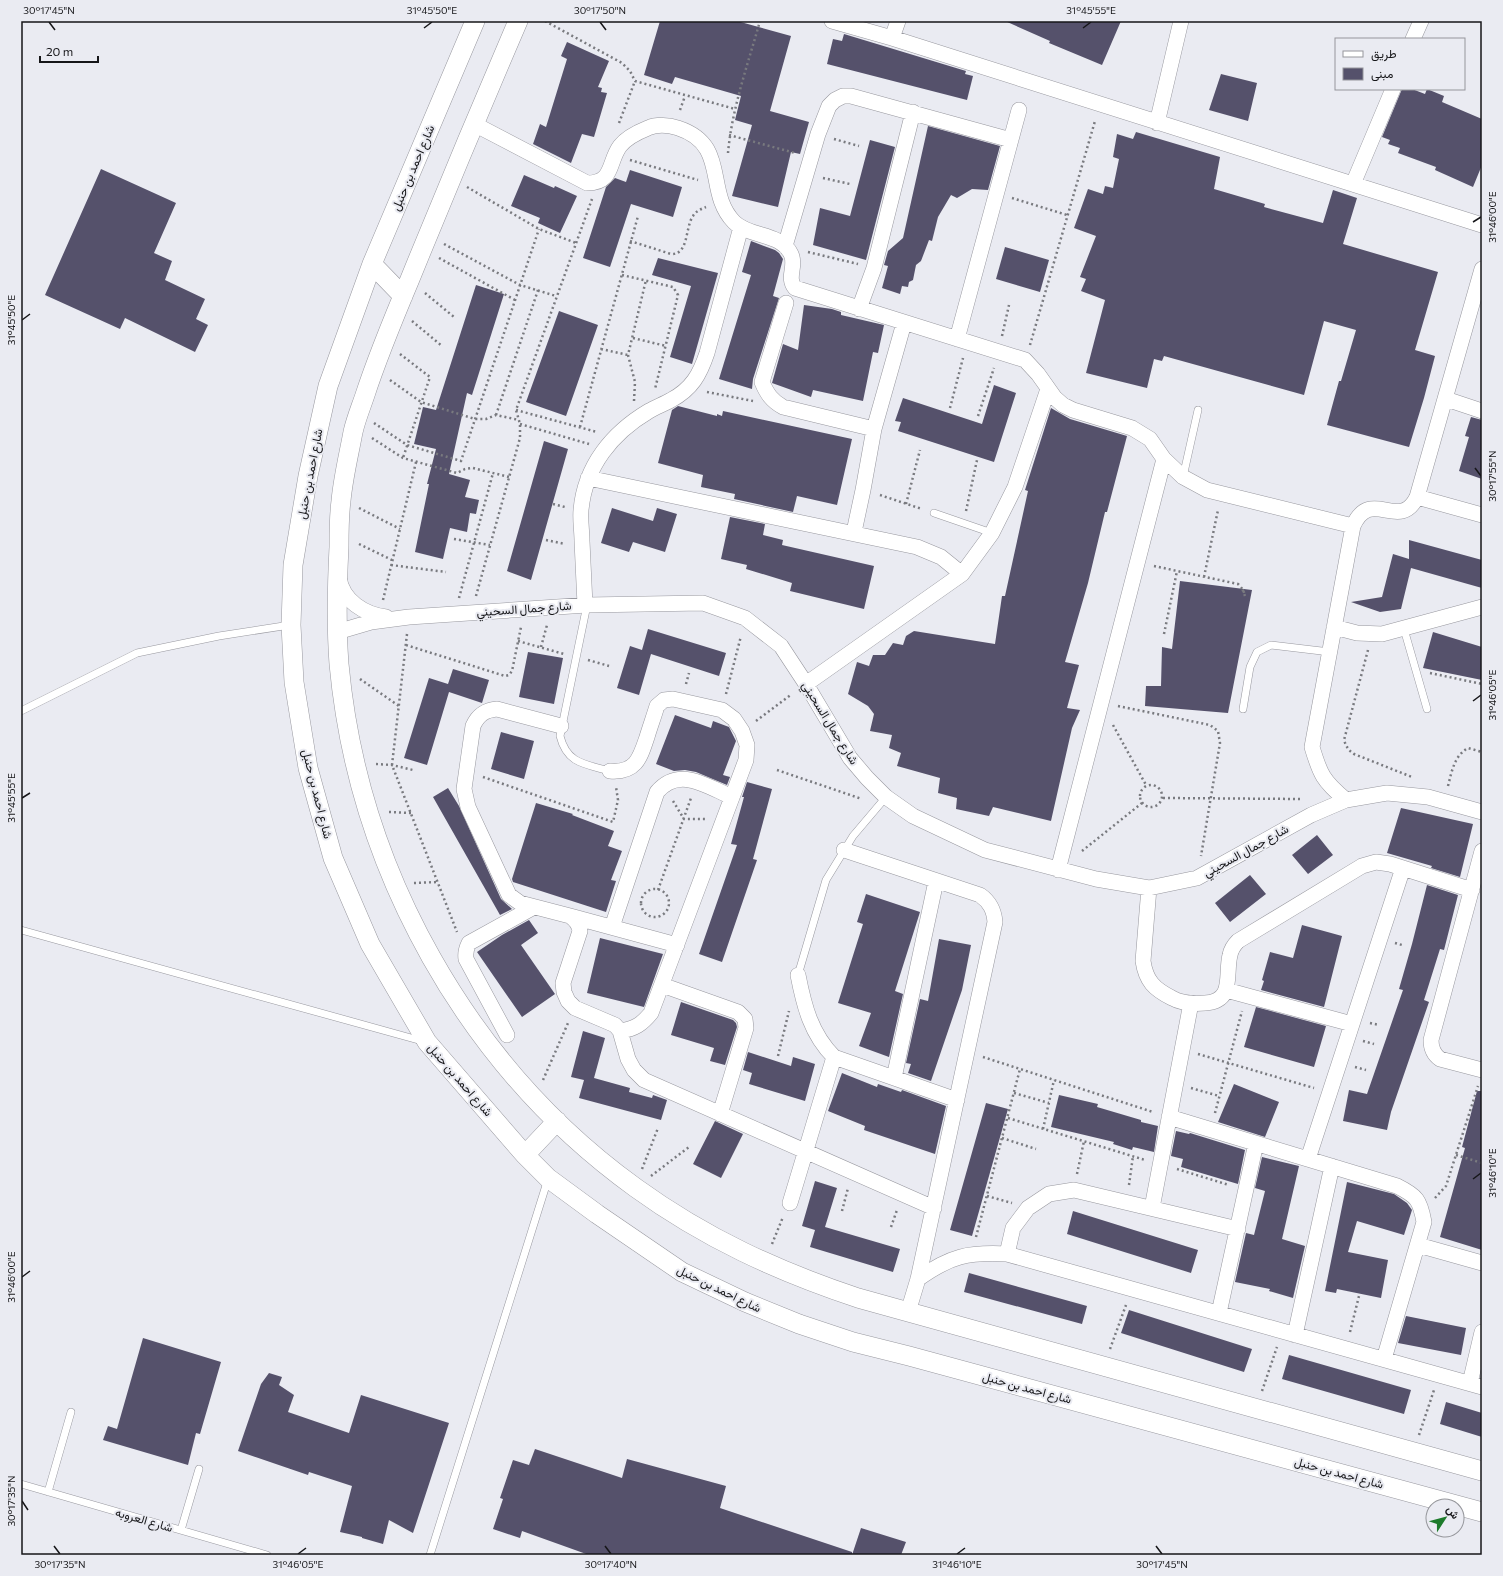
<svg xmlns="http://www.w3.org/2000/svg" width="1503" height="1576" font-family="Commissioner,Vazirmatn,sans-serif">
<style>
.building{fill:#55516b}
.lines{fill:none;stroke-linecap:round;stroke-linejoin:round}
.service-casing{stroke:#98989f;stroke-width:8}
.minor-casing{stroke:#98989f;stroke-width:16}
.tertiary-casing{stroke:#98989f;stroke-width:20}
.path{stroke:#797a7f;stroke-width:2.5;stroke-dasharray:2 3;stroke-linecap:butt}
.service{stroke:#fff;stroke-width:7}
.minor{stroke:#fff;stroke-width:15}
.tertiary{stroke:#fff;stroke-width:19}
.ticks{fill:none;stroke:#161619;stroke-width:1.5}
.labels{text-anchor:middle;stroke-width:4;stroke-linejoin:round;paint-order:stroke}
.street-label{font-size:12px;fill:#161619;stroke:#eaebf2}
.neatline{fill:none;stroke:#161619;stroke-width:1.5}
.ticks-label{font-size:10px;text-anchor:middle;fill:#161619}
</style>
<rect width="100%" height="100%" fill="#eaebf2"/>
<path class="building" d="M660 21H737L791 36 770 111 809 122 800 154 791 152 778 207 732 196 752 125 735 120 741 96 675 77 672 84 644 75Z
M1005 21H1121L1102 65 1049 43 1050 41Z
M844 34 966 71 965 74 973 76 967 100 827 64 833 39 842 41Z
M567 42 609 61 598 87 602 88 601 92 607 93 594 137 582 134 571 163 533 144 540 124 546 127 567 59 561 56Z
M1221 74 1257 83 1248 121 1209 110Z
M1402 89H1412L1425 94 1427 89 1444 96 1442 102 1482 119V165L1473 187 1435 170 1436 167 1398 153 1400 148 1388 144 1390 140 1382 137Z
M928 126 1000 146 988 190 972 189 957 198 951 195 938 217 932 241 929 240 921 261 916 265 913 280 909 282 908 287 902 286 900 294 882 288 888 266 884 265 888 251 903 238Z
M1136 132 1220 157 1214 189 1265 204 1264 207 1323 223 1333 190 1357 198 1343 244 1438 272 1415 350 1435 356 1424 398 1409 447 1327 425 1339 381H1341L1356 330 1324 321 1304 395 1164 356 1162 361 1154 359 1147 388 1086 373 1105 300 1081 291 1086 279 1080 277 1096 236 1074 228 1088 189 1103 194 1105 186 1113 188 1119 159 1113 157 1117 134 1133 139Z
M870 140 895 147 866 260 813 245 820 208 850 216Z
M101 169 176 203 154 253 172 261 165 280 205 299 196 319 208 325 195 352 125 318 120 329 45 295Z
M630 170 682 187 673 217 631 204 610 267 583 258 606 187 615 178 626 182Z
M524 175 554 188 555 186 577 196 560 233 538 223 540 218 511 206Z
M751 241 775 250 779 253 783 259 773 296 779 298 753 379 752 389 719 379 751 275 742 272Z
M1005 247 1049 260 1040 292 996 279Z
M658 258 718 273 692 364 670 357 691 286 652 275Z
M476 285 504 294 472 395 467 393 449 474 470 480 465 497 479 500 476 514 470 513 467 532 450 528 443 559 415 552 429 484H427L436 449 414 444 423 407 436 410Z
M804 305 832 309 841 312V315L884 325 878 353 873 352 863 401 813 390 811 397 772 383 783 344 798 350Z
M559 311 598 325 566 416 526 402Z
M994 385 1016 393 994 462 898 431 901 422 895 421 903 398 982 424Z
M678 406 717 416V414L722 416 723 411 852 439 837 505 797 496 793 512 734 499 735 494 701 487 703 475 658 463 672 410Z
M1051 408 1070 419 1127 436 1107 512H1105L1088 583 1065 662 1079 665 1067 708 1080 710 1072 728 1051 821 993 807 989 816 956 809 957 798 938 793 940 778 897 766 901 753 889 748 892 735 870 731 874 714 868 706 848 694 857 662 869 666 873 655H885L893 643 903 645 906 636 914 631 995 644 1002 596H1005L1028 491 1025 490Z
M1471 417 1482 420V479L1459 471 1469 437 1465 436Z
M544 441 568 449 531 580 507 571Z
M612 508 653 521 657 508 677 514 665 552 633 542 629 552 601 543Z
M730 517 765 524 763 535 783 540 782 545 874 566 864 609 790 591 792 583 746 569 747 565 721 559Z
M1409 540 1482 560V588L1411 568 1401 609 1380 612 1351 602 1382 597 1393 554 1409 559Z
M1180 581 1252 590 1228 713 1145 706 1146 686H1161L1162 647 1172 649Z
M648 629 726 653 719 676 651 654 639 695 617 688 630 646 642 650Z
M1433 632 1482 647V680L1423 668Z
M528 652 563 658 554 704 519 697Z
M453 669 489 680 482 703 449 692 427 765 404 758 429 678 448 684Z
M675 715 711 728 713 721 729 727 736 741 723 775 730 777 727 785 696 772 685 770 674 771 656 764Z
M501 732 534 741 524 779 491 769Z
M747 782 772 789 753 859 757 860 722 962 699 954 737 845 731 844 744 797H742Z
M448 788 459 806 501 899 512 909 500 915 433 797Z
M536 803 573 814 572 815 614 831 608 846 622 851 611 880 616 881 606 912 513 882 512 879Z
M1401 808 1473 824 1460 877 1431 868 1432 866 1387 853Z
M1317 835 1333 855 1308 874 1292 855Z
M1250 875 1266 894 1230 922 1215 903Z
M1427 885 1458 895 1444 950 1440 949 1424 1000 1429 1002 1391 1112 1387 1130 1343 1121 1349 1090 1367 1094 1403 990 1399 989 1412 944Z
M866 894 920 912 895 991 903 994 889 1057 859 1046 871 1013 838 1003 863 924 857 922Z
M529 920 538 933 521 945 555 994 522 1017 477 952 502 935Z
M1302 925 1342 936 1324 1007 1261 990 1264 981 1262 980 1270 952 1293 958Z
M600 938 663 954 644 1007 587 993Z
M939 939 971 945 962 990 931 1081 908 1073 911 1064 906 1063 920 999 928 1001Z
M681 1002 733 1020 736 1023 737 1027 725 1065 710 1061 714 1048 671 1035Z
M1256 1007 1326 1026 1314 1067 1244 1047Z
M583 1031 605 1038 594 1078 630 1088 629 1092 652 1098 653 1095 667 1100 661 1120 579 1098 584 1080 571 1077Z
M748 1052 791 1066 793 1057 815 1064 805 1101 749 1084 752 1073 743 1070Z
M842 1073 877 1087 878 1084 901 1092 902 1090 946 1106 935 1154 864 1130 865 1126 828 1111Z
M1234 1084 1279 1102 1265 1137 1218 1122Z
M1477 1091H1482V1250L1440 1237 1465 1148 1462 1147Z
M1059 1095 1098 1104 1097 1107 1141 1120V1122L1158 1126 1154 1152 1133 1147 1132 1150 1113 1144 1114 1142 1051 1127Z
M986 1103 1008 1109 972 1236 950 1230Z
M715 1121 743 1134 721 1178 693 1164Z
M1176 1131 1189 1134 1190 1133 1245 1150 1238 1184 1181 1167 1183 1159 1171 1156Z
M1262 1157 1299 1166 1282 1239 1305 1246 1293 1298 1269 1291 1270 1289 1235 1282 1246 1233 1254 1235 1265 1191 1255 1188Z
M815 1181 837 1188 825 1227 900 1249 893 1272 810 1247 815 1230 802 1226Z
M1347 1182 1394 1194 1407 1203 1412 1210 1404 1235 1357 1221 1348 1252 1388 1260 1381 1298 1337 1289 1336 1293 1325 1291Z
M1073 1211 1198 1250 1191 1273 1067 1234Z
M969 1273 1087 1306 1082 1324 964 1292Z
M1129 1310 1252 1349 1244 1372 1121 1333Z
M1406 1316 1466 1328 1461 1355 1398 1343Z
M143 1338 221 1362 200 1434 196 1433 188 1465 103 1440 108 1426 117 1429Z
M1289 1355 1411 1390 1404 1414 1282 1379Z
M269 1373 282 1377 279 1385 294 1395 288 1412 349 1433 361 1395 449 1423 413 1533 389 1520 383 1544 362 1538V1537L340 1532 352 1486 309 1472 308 1475 238 1451 261 1384Z
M1446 1402 1482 1413V1437L1440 1424Z
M535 1449 622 1478 627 1459 726 1486 720 1508 852 1552V1555H589L522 1531 520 1538 493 1529 503 1499 500 1498 513 1460 529 1465Z
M861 1528 906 1542 901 1555H852Z"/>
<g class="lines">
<g class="service-casing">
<path id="service" d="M1183 477 1198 410
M934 513 992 533
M587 605 560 736C567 764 585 764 610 771
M1404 629 1427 709
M1243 709 1250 667 1257 652 1271 645 1330 652
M21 711 137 653 219 636 290 625
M21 930 422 1041
M798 975 826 880 853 836 886 797
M21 1484 267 1555
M48 1492 71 1412
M181 1530 199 1469
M430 1555 548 1179"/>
</g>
<g class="minor-casing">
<path id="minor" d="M832 21 892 38 1482 225
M892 38 898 21
M1413 39 1421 21
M1157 123 1181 21
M474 124 587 183C614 183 608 162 620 146 627 137 638 132 648 128 657 124 669 125 678 128 730 145 704 191 734 222 750 238 780 232 791 254 797 266 786 277 795 288L1025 360 1038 374 1055 398 1063 405 1073 410 1132 428 1150 439 1164 459 1183 477 1207 490 1353 526
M1353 184 1393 89
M785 246 818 134 829 106 835 100 843 96H851L1011 140
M786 303 762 382C767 394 772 401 783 407L874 429
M859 309 874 268 913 112
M957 339 1019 110
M1446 399 1482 411
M588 478 917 547 941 557 962 574
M1417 497 1482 515
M854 532 863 490 874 429 904 323
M339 578C343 601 364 614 386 617
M585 605C584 584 583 562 582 541 582 531 580 520 581 510 585 466 612 433 649 411 656 407 664 404 671 400 692 389 700 374 707 353L741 227
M1334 627 1357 633 1382 634 1482 607
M337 632 371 622 409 617 587 605 703 603 745 618 781 646 806 684 850 758 867 778 886 797 913 816 985 850 1096 879 1149 888 1197 878 1311 815 1346 800 1387 793 1428 797 1482 812
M806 684 962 574 992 533 1015 487 1048 389
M561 726 497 709C485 710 478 715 473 726L464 789 468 807 509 895 520 903 570 916C576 920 579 924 580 931L563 983 564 992 568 1001 575 1008 615 1025 620 1031 628 1059 634 1070 644 1080 934 1208
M610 771C636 773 640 758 647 737 650 727 654 716 657 706L664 700 673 699 722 710 734 719 742 731 747 745 746 760 651 1013C642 1024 635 1029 620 1031
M1346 800C1323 781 1320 774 1312 747L1353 526C1371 486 1399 533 1417 497L1482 269
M844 850 980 895C990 902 994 910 995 922L918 1279 908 1312
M1482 851 1431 1040C1431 1048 1433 1054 1440 1059L1482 1070
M1058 870 1164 459
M1149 888 1143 961C1146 981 1154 989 1172 998 1181 1003 1194 1004 1205 1003 1235 1001 1225 975 1230 955 1231 950 1234 945 1238 941L1362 866 1376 862 1390 864 1472 890
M570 916 677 945
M612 927 657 792C679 766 706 786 732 797
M798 975C804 1006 811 1034 834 1057L957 1100
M662 985 738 1012 745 1019 746 1028 720 1114
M1226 990 1352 1024
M507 1035 466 959C465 953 466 949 469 943L534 907
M894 1078 936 881
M1169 1117 1397 1186C1417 1196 1420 1200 1424 1222L1384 1359
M1308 1159 1403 868
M790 1203 834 1057
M1152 1208 1191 1003
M1418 1245 1482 1263
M1007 1254 1013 1228 1028 1208 1049 1194 1074 1190 1238 1229
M918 1279C950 1256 968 1252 1007 1254L1482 1387
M1219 1313 1256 1143
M1295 1335 1332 1166
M1470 1383 1482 1332"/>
</g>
<g class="tertiary-casing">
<path id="tertiary" d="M475 21 372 264 328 386 308 476 293 565 291 625 294 682 308 768 333 858 370 944 427 1042 525 1155 548 1178 597 1214 682 1272 745 1302 799 1324 853 1342 909 1356 1482 1512
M518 21C481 107 445 193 410 279 394 317 378 355 365 395 361 407 356 419 353 432 349 454 343 478 341 501 339 516 339 532 339 547 337 586 336 625 339 664 358 870 467 1066 636 1188 705 1238 777 1271 858 1298L1482 1471
M372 264 403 296
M525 1155 557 1121"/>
</g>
<path class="path" d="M545 21 622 63 630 71 635 81 735 109
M680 110 685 96
M619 123 635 81
M729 135 795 153
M834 139 859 146
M728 153C732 108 748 64 760 21
M630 160 698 180
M823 178 850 184
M467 187 539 229 576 243
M1012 198 1067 215
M630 241 671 254C689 255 685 227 693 216 696 211 701 209 706 207
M444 244 520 285 556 296
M808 252 858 264
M439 258 515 300
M622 275 673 287 678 295 655 389
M425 293 454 317
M412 321 442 346
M1002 336 1009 305
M633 338 666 346
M1030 345 1095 121
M601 349 628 355
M400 354 430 377 403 458
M390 380 421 402 475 419H486L496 415 519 420
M707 392 753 401
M634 401 635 382 628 355 646 280
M950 408 963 358
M516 410 597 432
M496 415 538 290
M978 416 994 368
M374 423 407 445 461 461 539 229
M520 424 589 444
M580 427 638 216
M372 438 403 458 457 473 465 469 473 468 509 477
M880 495 922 509
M553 504 565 507
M906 504 920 450
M359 508 400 529
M966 511 977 460
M454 539 490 545
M546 540 565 544
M359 544 392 560
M391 565 446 572
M1154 566 1238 584C1242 588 1244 591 1245 596L1242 588
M1204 577 1218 510
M476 596 520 438V424L516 410 592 199
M459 598 493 473
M383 600 416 462
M407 634 392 765 457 932
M1164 634 1177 571
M518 641 564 654
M406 645 505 676 509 675 512 671 521 627
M541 647 547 625
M1368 650 1344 740C1346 746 1348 750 1354 754L1412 777
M588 660 609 666
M1430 673 1482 684
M360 679 399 706
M686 684 689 673
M726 694 741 636
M1118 706 1210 725 1218 731 1220 743 1201 856
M756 721 792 694
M1113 725 1146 785
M376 764 392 765 413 770
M777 770 862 799
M483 777 613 822 618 800 616 787
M1140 796a11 11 0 1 1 22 0a11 11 0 1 1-22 0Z
M1448 786C1452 771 1454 756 1468 748L1482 752
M1163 798 1302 799
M673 801 684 819H705
M389 812 411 813
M1082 851 1142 803
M414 883 438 882
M641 903a14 14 0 1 1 28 0a14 14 0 1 1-28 0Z
M658 890 691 798
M1395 943 1402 945
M1370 1023 1379 1025
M1363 1041 1374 1044
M1198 1054 1314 1088
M778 1056 789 1011
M983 1057 1153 1112
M1355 1067 1366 1070
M543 1080 568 1023
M1191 1088 1219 1096
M1014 1093 1049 1103
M1215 1113 1242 1011
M1008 1118 1145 1160
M1043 1129 1054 1080
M1002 1138 1036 1149
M1456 1155 1482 1163
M642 1169 658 1128
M1177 1169 1229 1185
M1077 1174 1084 1141
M651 1176 689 1147
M1129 1185 1133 1156
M987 1196 1012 1203
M1435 1198 1446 1186 1478 1086
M842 1211 848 1188
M891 1227 897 1210
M976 1237 1020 1069
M772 1244 783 1217
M1350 1332 1359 1296
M1110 1349 1126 1305
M1262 1391 1277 1347
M1419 1435 1434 1390"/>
<use href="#service" class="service"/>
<use href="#minor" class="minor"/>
<use href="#tertiary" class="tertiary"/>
</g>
<path class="ticks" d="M49 22 55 30M600 22 606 30M424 28 432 22M1083 28 1091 22M1473 222 1481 217M22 320 30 314M1475 468 1481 476M1473 701 1481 695M22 798 30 793M1473 1179 1481 1173M22 1277 30 1271M22 1501 28 1510M54 1546 60 1554M605 1546 611 1554M1156 1546 1162 1554M298 1554 306 1548M957 1554 965 1548"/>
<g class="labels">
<g class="street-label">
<text transform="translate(413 168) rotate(-67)" y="4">شارع احمد بن حنبل</text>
<text transform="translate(310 474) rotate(-79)" y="4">شارع احمد بن حنبل</text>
<text transform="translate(524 609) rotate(-4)" y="4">شارع جمال السحيني</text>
<text transform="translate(830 723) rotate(58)" y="4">شارع جمال السحيني</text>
<text transform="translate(317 794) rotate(76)" y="4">شارع احمد بن حنبل</text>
<text transform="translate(1246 851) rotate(-29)" y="4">شارع جمال السحيني</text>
<text transform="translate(460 1080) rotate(49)" y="4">شارع احمد بن حنبل</text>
<text transform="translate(719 1289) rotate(26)" y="4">شارع احمد بن حنبل</text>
<text transform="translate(1027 1388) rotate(15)" y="4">شارع احمد بن حنبل</text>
<text transform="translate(1339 1473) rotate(15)" y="4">شارع احمد بن حنبل</text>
<text transform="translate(144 1520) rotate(16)" y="4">شارع العروبه</text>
</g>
</g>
<rect width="1503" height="1576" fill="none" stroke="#eaebf2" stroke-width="44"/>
<rect x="1335" y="38" width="130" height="52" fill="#eaebf2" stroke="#95969b"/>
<rect x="1343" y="51" width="20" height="6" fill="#ffffff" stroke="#95969b"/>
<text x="1371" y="58" font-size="12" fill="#161619">طريق</text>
<rect x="1343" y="68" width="20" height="12" fill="#55516b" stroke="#95969b"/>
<text x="1371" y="78" font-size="12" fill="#161619">مبنى</text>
<g transform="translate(1445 1518) rotate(54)"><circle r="19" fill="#eaebf2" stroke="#95969b"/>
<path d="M0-3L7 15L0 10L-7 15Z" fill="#1d7b2b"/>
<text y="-6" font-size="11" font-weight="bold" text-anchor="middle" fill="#161619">ش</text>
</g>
<path d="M40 56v6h58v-6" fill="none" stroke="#161619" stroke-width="2"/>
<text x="46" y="56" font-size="12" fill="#161619" stroke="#eaebf2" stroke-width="3" paint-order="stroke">20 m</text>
<rect x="22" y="22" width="1459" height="1532" class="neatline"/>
<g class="ticks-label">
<text x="49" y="14">30°17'45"N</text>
<text x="432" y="14">31°45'50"E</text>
<text x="600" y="14">30°17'50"N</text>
<text x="1091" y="14">31°45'55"E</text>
<text transform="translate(1492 217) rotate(-90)" y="4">31°46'00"E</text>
<text transform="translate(11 320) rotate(-90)" y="4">31°45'50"E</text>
<text transform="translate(1492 476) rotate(-90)" y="4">30°17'55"N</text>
<text transform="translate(1492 695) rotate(-90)" y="4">31°46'05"E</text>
<text transform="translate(11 798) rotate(-90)" y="4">31°45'55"E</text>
<text transform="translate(1492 1173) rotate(-90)" y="4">31°46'10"E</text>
<text transform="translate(11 1277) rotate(-90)" y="4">31°46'00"E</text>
<text transform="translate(11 1501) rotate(-90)" y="4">30°17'35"N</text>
<text x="60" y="1568">30°17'35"N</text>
<text x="298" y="1568">31°46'05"E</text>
<text x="611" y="1568">30°17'40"N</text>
<text x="957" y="1568">31°46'10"E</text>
<text x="1162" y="1568">30°17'45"N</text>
</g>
</svg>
